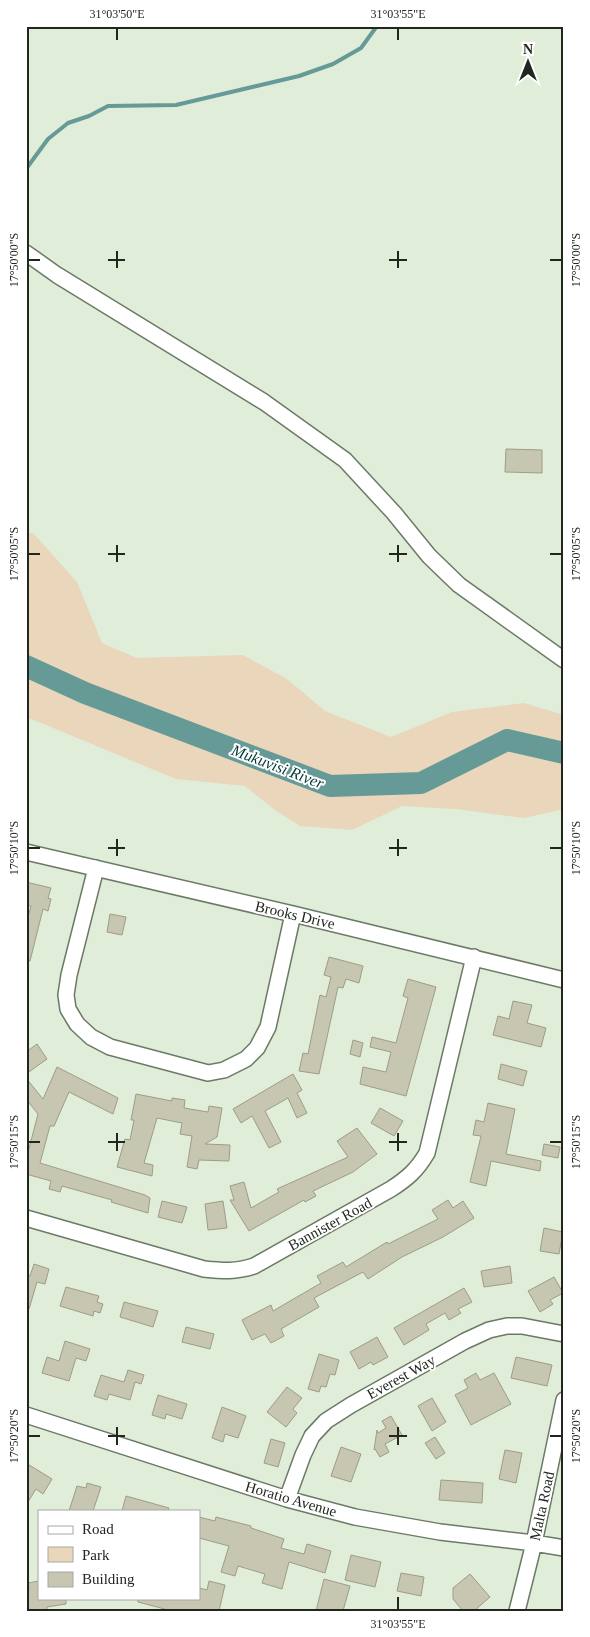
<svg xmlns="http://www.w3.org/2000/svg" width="590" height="1637" font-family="'Times New Roman',serif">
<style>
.green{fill:#e9d6bb}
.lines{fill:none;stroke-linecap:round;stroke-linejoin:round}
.stream{stroke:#669a97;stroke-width:4}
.river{stroke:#669a97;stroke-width:22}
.building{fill:#c7c7b1;stroke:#9d9c87}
.minor-casing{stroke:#6d7967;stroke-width:18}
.minor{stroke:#fff;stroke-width:15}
.ticks{fill:none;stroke:#21261e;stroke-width:2}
.labels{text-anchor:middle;stroke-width:4;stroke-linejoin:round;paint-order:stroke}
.street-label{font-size:15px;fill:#21261e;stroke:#fff}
.water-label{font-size:16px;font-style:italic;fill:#063a38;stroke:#fff}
.neatline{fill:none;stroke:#21261e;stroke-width:2}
.ticks-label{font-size:12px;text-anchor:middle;fill:#21261e}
</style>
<rect width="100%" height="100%" fill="#e0edd9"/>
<path class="green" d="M26 533H33L77 582 102 643 137 658 243 655 287 679 325 711 391 737 452 712 524 703 564 715V809L524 818 456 809 402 806 352 830 300 826 275 810 245 786 176 779 29 718 26 717Z"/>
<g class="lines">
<path class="stream" d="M26 169 48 139 68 123 89 116 108 106 176 105 299 76 333 64 361 48 377 26"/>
<path class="river" d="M26 666 85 693 330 786 421 783 507 740 564 753"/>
</g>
<path class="building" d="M506 449 542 450V473L505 472Z
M26 882 51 888 48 898 51 899 48 911 43 909 30 961H26V925L31 906 26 905Z
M110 914 126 917 122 935 107 932Z
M329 957 363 966 359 983 346 979 343 988 338 987 319 1074 299 1071 303 1053 308 1054 320 995 326 997 331 977 324 975Z
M408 979 436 987 406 1096 360 1084 363 1067 386 1072 391 1052 370 1047 372 1037 396 1043 408 998 403 996Z
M513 1001 532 1005 527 1023 546 1028 541 1047 493 1035 498 1016 509 1019Z
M353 1040 363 1043 360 1057 350 1054Z
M37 1044 47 1059 26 1074V1052Z
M501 1064 527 1071 523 1086 498 1079Z
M57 1067 118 1098 113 1114 69 1092 54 1126H50L40 1163 145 1195 150 1198 148 1213 111 1202 112 1200 62 1186 60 1192 49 1189 51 1181 26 1174V1160L38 1114 26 1099V1078L43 1099Z
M293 1074 302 1090 297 1093 307 1113 297 1118 288 1098 265 1111 281 1142 269 1148 252 1116 241 1123 233 1109Z
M136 1094 172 1101V1098L185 1100 184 1108 208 1112 209 1106 222 1108 217 1137 205 1144 230 1145 229 1161 199 1160 197 1169 187 1167 192 1136 180 1134 182 1123 157 1118 144 1163 153 1165 152 1176 117 1167 125 1139 130 1140 134 1120H131Z
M488 1103 515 1109 506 1154 541 1161 540 1171 491 1161 486 1186 470 1182 481 1136 473 1135 476 1120 484 1122Z
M380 1108 403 1121 394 1136 371 1123Z
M357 1128 377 1154 353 1172 313 1191 316 1196 305 1202 304 1200 249 1231 230 1200H234L230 1186 244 1182 251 1208 279 1192 277 1189 348 1157 337 1141Z
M544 1144 560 1147 558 1158 542 1155Z
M448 1200 453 1208 463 1201 474 1218 443 1237 402 1257 368 1279 363 1272 314 1298 319 1307 281 1329 284 1336 271 1343 265 1334 252 1340 242 1320 271 1305 273 1311 321 1283 317 1276 343 1262 346 1267 387 1242 388 1244 438 1219 432 1210Z
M162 1201 187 1207 182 1223 158 1217Z
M223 1201 227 1228 208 1230 205 1204Z
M544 1228 563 1232 559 1254 540 1251Z
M34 1264 49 1269 45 1284 37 1282 29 1309 26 1308V1275L30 1276Z
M510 1266 512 1283 484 1287 481 1271Z
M554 1277 563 1293 550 1300 553 1304 540 1312 528 1291Z
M66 1287 99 1296 97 1302 103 1304 100 1313 94 1311 93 1316 60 1306Z
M464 1288 472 1302 458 1309 461 1313 449 1320 445 1313 426 1324 429 1330 404 1345 394 1328Z
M124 1302 158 1311 153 1327 120 1317Z
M186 1327 214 1334 210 1349 182 1342Z
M377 1337 388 1357 373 1365 371 1362 359 1369 350 1352Z
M65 1341 90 1349 86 1361 76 1358 69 1381 42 1373 47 1357 59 1361Z
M319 1354 339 1360 335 1375 330 1374 326 1387 321 1386 319 1392 308 1389Z
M516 1357 552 1365 547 1386 511 1378Z
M128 1370 144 1375 141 1384 135 1382 130 1400 109 1394 107 1400 94 1396 101 1375 124 1382Z
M476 1373 480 1380 494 1373 511 1404 471 1425 455 1395 468 1388 464 1380Z
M287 1387 302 1398 293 1409 297 1413 286 1427 267 1412Z
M158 1395 187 1404 182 1419 166 1414 165 1419 152 1415Z
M432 1398 446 1422 432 1431 418 1406Z
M222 1407 246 1416 238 1438 225 1434 223 1442 212 1438Z
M391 1416 402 1435 385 1444 389 1452 380 1457 375 1449 374 1450 377 1430 378 1433 386 1428 382 1421Z
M435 1437 445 1453 436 1459 425 1443Z
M271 1439 285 1443 278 1467 264 1463Z
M341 1447 361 1454 351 1482 331 1476Z
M505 1450 522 1453 516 1483 499 1479Z
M26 1463 52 1479 43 1494 36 1489 26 1505Z
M441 1480 483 1483 482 1503 439 1500Z
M87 1483 101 1487 93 1511H69L77 1486 86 1488Z
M126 1496 169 1508 168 1511H122Z
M199 1517 215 1521 216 1517 251 1526V1528L284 1539 281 1548 304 1554 307 1544 331 1551 325 1573 289 1562 282 1589 262 1583 265 1574 238 1566 235 1576 221 1572 229 1546 199 1538Z
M351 1555 381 1562 375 1587 345 1580Z
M401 1573 424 1577 421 1596 397 1591Z
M470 1574 490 1597 474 1611H463L453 1599V1588Z
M324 1579 350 1586 343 1611H316Z
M39 1581V1598H66V1604L47 1607V1611H26V1590H29L28 1583Z
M209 1581 225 1585 219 1611H172L138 1602V1598H199V1588L207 1590Z"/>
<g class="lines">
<g class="minor-casing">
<path id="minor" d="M26 253 57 275 264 402 345 460 394 513 429 556 459 585 564 660
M26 852 293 914 564 980
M96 868 69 975 66 995 68 1009 77 1024 91 1037 110 1047 208 1073 224 1070 246 1059 257 1048 268 1027 293 914
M26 1218 204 1269C224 1271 235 1272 254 1266L391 1189C408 1178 417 1170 427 1153L474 957
M26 1415 287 1499 355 1517 440 1532 534 1543 564 1548
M287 1499 303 1455 312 1436 326 1421 351 1405 465 1341 489 1330 507 1326H522L564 1334
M517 1611 534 1543 564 1400"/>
</g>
<use href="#minor" class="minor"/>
</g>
<path class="ticks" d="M117 28V40M398 28V40M117 251V268M398 251V268M28 260H40M108 260H125M389 260H407M550 260H562M117 545V562M398 545V562M28 554H40M108 554H125M389 554H407M550 554H562M117 839V856M398 839V856M28 848H40M108 848H125M389 848H407M550 848H562M117 1133V1151M398 1133V1151M28 1142H40M108 1142H125M389 1142H407M550 1142H562M117 1427V1445M398 1427V1445M28 1436H40M108 1436H125M389 1436H407M550 1436H562M398 1597V1610"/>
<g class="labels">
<g class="street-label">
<text transform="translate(295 915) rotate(13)" y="5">Brooks Drive</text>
<text transform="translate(330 1224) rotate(-29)" y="5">Bannister Road</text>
<text transform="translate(401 1377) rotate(-29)" y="5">Everest Way</text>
<text transform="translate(291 1499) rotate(16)" y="5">Horatio Avenue</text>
<text transform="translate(542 1506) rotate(-78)" y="5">Malta Road</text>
</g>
<g class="water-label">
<text transform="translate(278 766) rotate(21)" y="6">Mukuvisi River</text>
</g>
</g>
<rect width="590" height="1637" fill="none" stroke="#ffffff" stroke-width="55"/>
<rect x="38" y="1510" width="162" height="90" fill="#ffffff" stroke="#a6a8a5"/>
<rect x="48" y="1526" width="25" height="8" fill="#ffffff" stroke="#a6a8a5"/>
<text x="82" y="1534" font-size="15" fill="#21261e">Road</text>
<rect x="48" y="1547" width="25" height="15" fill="#e9d6bb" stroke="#a6a8a5"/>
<text x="82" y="1560" font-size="15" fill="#21261e">Park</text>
<rect x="48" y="1572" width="25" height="15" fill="#c7c7b1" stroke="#a6a8a5"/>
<text x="82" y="1584" font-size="15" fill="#21261e">Building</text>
<g transform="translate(528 62)" stroke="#ffffff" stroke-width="4" paint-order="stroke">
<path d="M0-4L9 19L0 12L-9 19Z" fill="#21261e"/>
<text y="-8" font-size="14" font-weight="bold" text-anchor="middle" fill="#21261e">N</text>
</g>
<rect x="28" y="28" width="534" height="1582" class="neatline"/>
<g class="ticks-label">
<text x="117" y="18">31°03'50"E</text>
<text x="398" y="18">31°03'55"E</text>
<text transform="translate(14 260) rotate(-90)" y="4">17°50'00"S</text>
<text transform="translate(576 260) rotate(-90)" y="4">17°50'00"S</text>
<text transform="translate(14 554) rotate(-90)" y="4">17°50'05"S</text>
<text transform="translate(576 554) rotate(-90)" y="4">17°50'05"S</text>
<text transform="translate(14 848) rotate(-90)" y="4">17°50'10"S</text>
<text transform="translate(576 848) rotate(-90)" y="4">17°50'10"S</text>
<text transform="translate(14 1142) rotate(-90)" y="4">17°50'15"S</text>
<text transform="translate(576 1142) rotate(-90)" y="4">17°50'15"S</text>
<text transform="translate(14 1436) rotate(-90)" y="4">17°50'20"S</text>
<text transform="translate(576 1436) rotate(-90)" y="4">17°50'20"S</text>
<text x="398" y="1628">31°03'55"E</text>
</g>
</svg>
